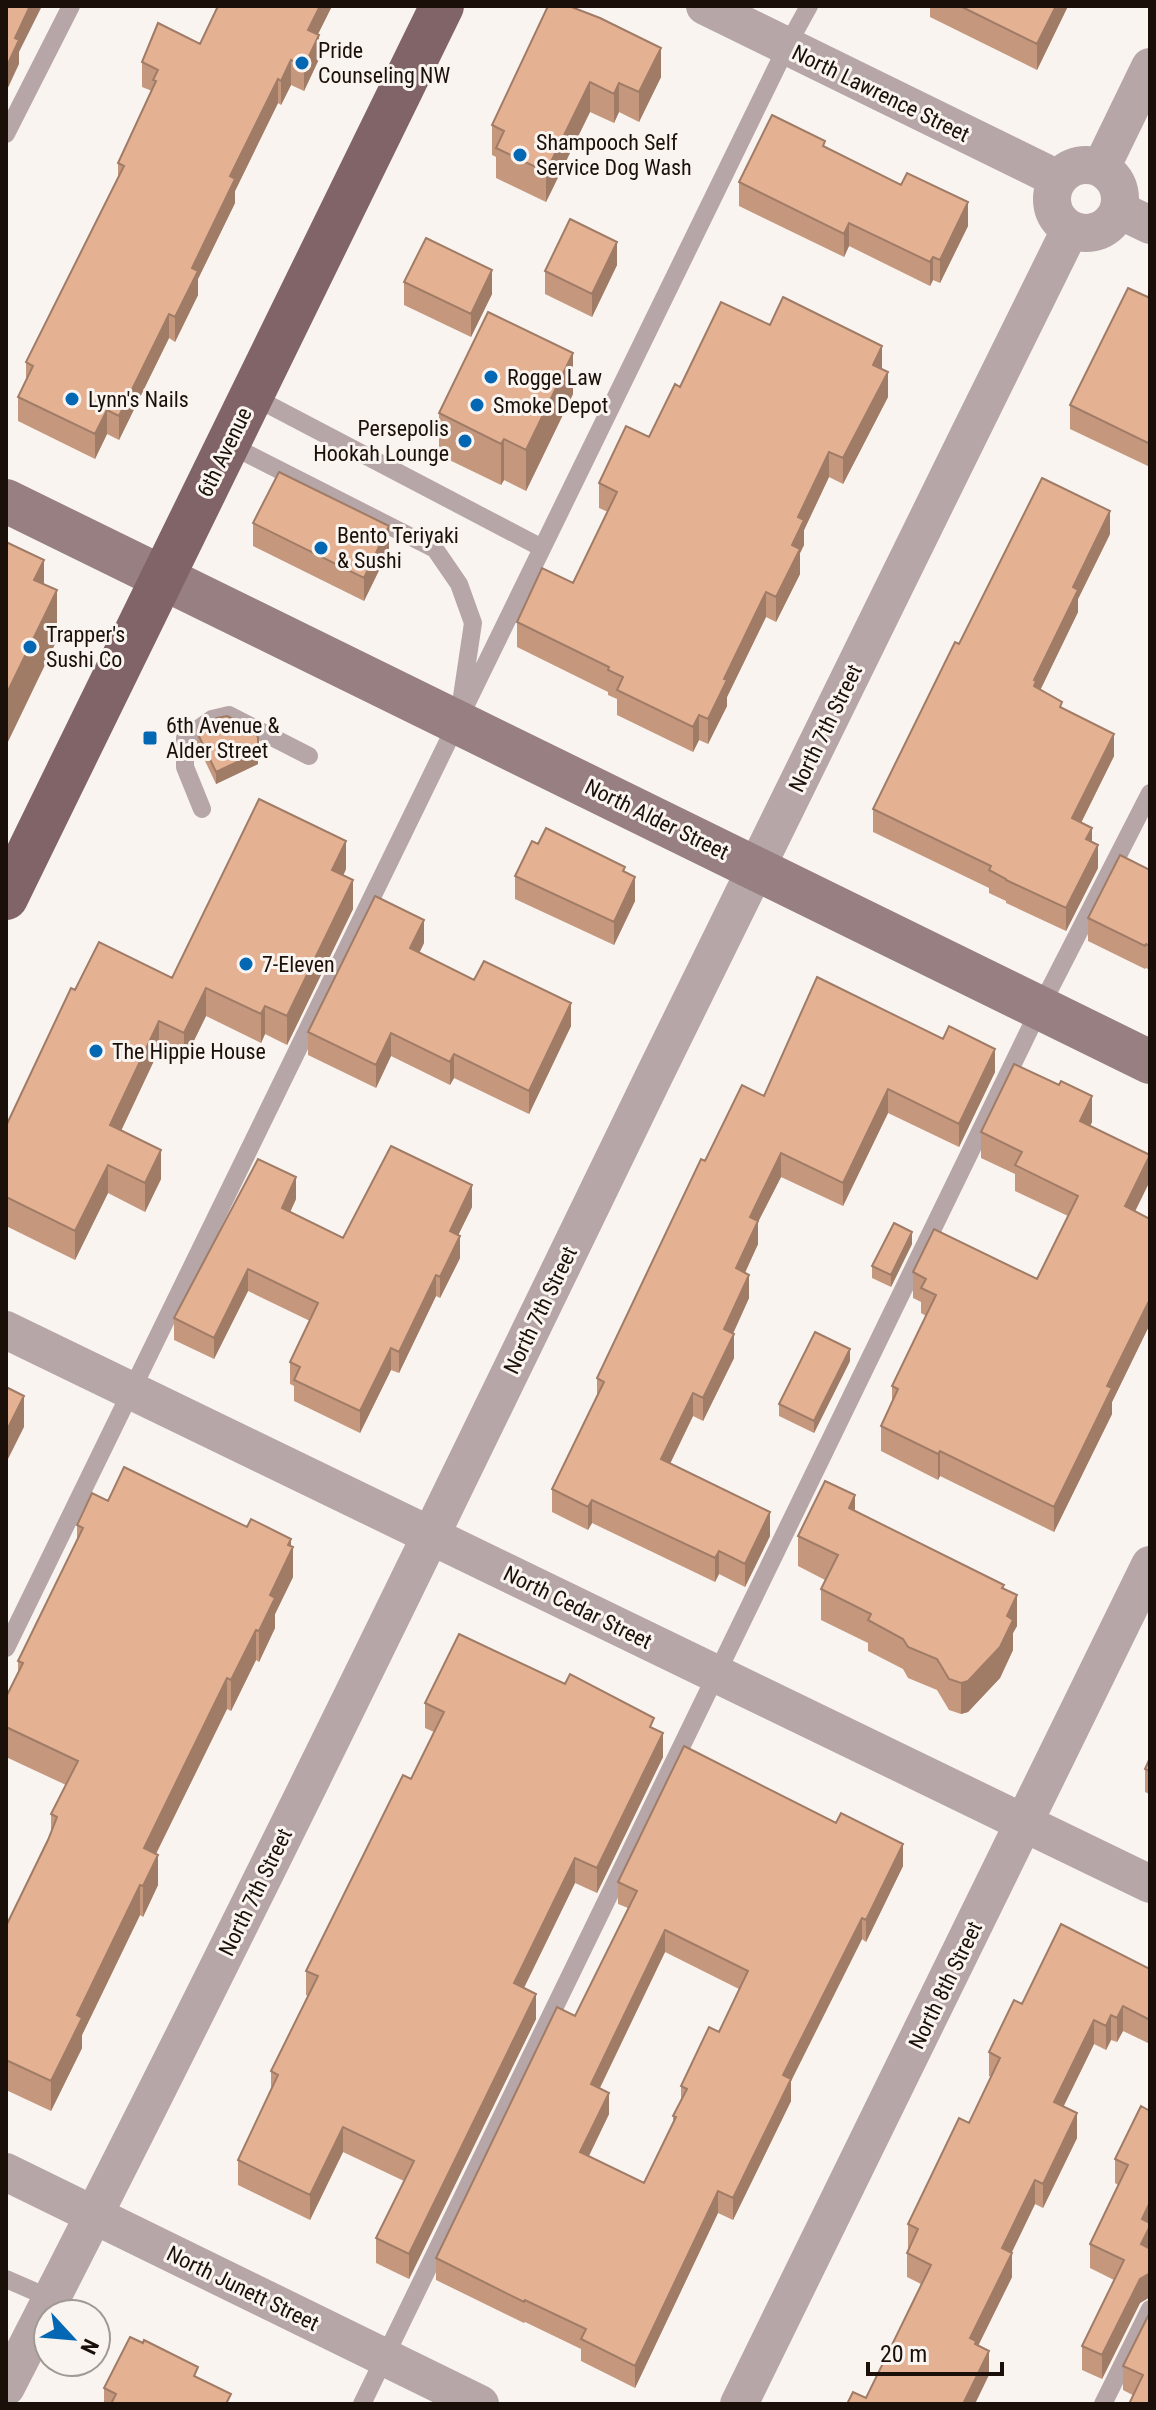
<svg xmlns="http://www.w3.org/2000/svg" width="1156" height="2410" font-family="'Roboto Condensed',sans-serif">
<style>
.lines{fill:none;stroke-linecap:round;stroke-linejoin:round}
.lane{stroke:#b6a6a7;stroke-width:18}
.street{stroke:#b6a6a7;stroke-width:38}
.secondary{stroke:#977f82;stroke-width:44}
.primary{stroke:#806467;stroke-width:44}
.wall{fill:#c5987e;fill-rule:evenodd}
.shaded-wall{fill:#a07c67}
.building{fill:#e5b193;stroke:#a07c67;stroke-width:2;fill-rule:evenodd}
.poi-dot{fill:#0367b3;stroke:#faf4f0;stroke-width:3}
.labels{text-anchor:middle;stroke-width:6;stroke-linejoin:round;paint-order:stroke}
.poi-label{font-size:22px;fill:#1a1009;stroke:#faf4f0;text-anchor:start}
.street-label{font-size:22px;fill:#1a1009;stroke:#faf4f0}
</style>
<rect width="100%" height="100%" fill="#faf4f0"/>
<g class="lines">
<path class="lane" d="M6 134 71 6
M252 396 542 548
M228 444 435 549 459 584 473 623 461 703
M202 809 185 767V738L212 719 229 715 309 756
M6 1648 787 46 809 6
M6 2279 52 2299
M362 2404 1040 1008 1150 793
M1103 2404 1150 2309"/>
<path class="street" d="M705 6 1058 179
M1052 199a34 34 0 1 1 68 0a34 34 0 1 1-68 0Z
M1101 168 1150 67
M1119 210 1150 225
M6 1330 1150 1884
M6 2172 480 2404
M6 2387C229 1954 441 1515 654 1076 791 794 931 512 1070 230
M739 2404 1150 1565"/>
<path class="secondary" d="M6 501 1150 1062"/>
<path class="primary" d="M6 898 442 6"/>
</g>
<path class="wall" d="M218 6H332L318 34 319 59 304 91 291 85 281 105 278 103 235 191V203L198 279V295L175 342 169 338 119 440 107 434 95 459 18 421V397L26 379V362L118 177V163L152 91 142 87V62L200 44Z
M548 6 661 77 639 122 619 112 614 123 590 112 546 202 496 178V157L492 155V125Z
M930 6H1068L1037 70 930 17Z
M825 148 968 226 940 283 933 280 930 286 849 246 844 257 739 206V182Z
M617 265 592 317 545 294V271Z
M404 282 492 294 471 337 404 305Z
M1150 298V467L1070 429V405Z
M770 325 882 369 888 397 843 484 829 477 804 530V545L800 553V574L776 622 766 617 727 697V706L708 744 699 740 693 752 617 715V699L608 695V692L517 647V622L573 583 608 512 599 508V483L649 437 680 387Z
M573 394 526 491 504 480 501 485 439 455V413Z
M253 523 389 550 364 601 253 546Z
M1110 534 1078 599V612L1040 690 1114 756 1081 823 1092 842 1098 868 1066 931 1006 903V901L989 893V888L873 832V809L959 644Z
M197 732 258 764 216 784 197 744Z
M538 844 625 872 635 901 614 945 515 899V876Z
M346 869 343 876 353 909 287 1045 265 1034 261 1043 206 1016 184 1061 159 1050 121 1131 161 1179 145 1212 108 1193 75 1260 6 1226V1126L75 990 172 978Z
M1150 870V970L1146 968 1145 969 1088 941V918Z
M424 943 419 953 571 1026 529 1114 454 1078 450 1085 391 1056 376 1088 308 1055V1032Z
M995 1072 959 1147 888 1113 843 1206 781 1177 758 1222V1244L745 1273 749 1298 733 1334 734 1358 703 1421 693 1416 670 1464 770 1536 745 1587 719 1574 715 1582 592 1523 588 1530 552 1512V1489L597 1395V1378L705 1161 764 1096Z
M1092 1122 1090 1126 1135 1211 1150 1219V1324L1112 1402V1414L1054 1532 940 1476 938 1480 881 1451V1426L892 1403V1386L926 1316 921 1313V1302L913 1298V1272L1037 1279 1068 1216 1015 1191V1174L981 1158V1132Z
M296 1199 290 1212 343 1238 472 1207 458 1235 460 1258 440 1298 436 1296 399 1373 391 1370 360 1433 294 1401V1386L290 1384V1362L310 1321 248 1291 214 1359 174 1340V1318Z
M912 1244 891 1287 872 1278V1266Z
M850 1361 814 1433 779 1416V1404Z
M108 1501 247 1527 291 1546 293 1577 275 1614V1628L259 1662 256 1660 231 1711 227 1709 156 1854 158 1885 143 1917 140 1915 82 2035V2048L51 2111 6 2090V1926L51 1832V1814L66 1785 6 1757V1697L18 1673V1661L77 1540V1525Z
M855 1511 1004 1588 1017 1626 1013 1633V1650L1000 1678 968 1712 961 1714 949 1710 937 1690 908 1678 903 1669 868 1651V1643L821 1620V1589L825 1580 798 1566V1536Z
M425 1703 654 1729 663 1757 597 1893 575 1883 524 1988 536 2019 409 2279 376 2263V2238L404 2181 343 2152 310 2220 238 2185V2160L271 2090V2071L308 1996 306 1995V1971L411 1779 434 1732 425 1728Z
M1150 1758V1814H1149V1794L1145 1792V1769Z
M903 1866 866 1942 862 1939 791 2081V2101L733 2220 718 2213 635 2388 581 2361V2349L525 2322 524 2323 436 2280V2258L575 2016 628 1908 618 1904V1882ZM665 1952 739 1989 719 2032 681 2086V2101L673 2116V2123L644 2183 589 2156 609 2114 600 2088Z
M1150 1969V2044L1123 2031 1117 2042 1111 2040 1106 2050 1094 2044 1063 2107 1077 2138 1043 2208 1035 2204 1011 2253 1012 2277 978 2346 989 2375 866 2398 921 2284 907 2277V2253L909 2249 908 2248V2224L969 2123 991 2077 989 2076V2052L1022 2004Z
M1150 2111V2297L1140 2303 1102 2379 1082 2370V2346L1114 2280 1090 2268V2244L1118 2185 1115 2183V2159Z
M1150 2312V2404L1123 2390V2366Z
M198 2379 231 2404H104V2388Z"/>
<path class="shaded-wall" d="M30 6H42L19 52V64L6 92V68L15 38Z
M320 6H332L308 54V30Z
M1056 6H1068L1037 70V44Z
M319 35V59L304 91V67Z
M661 48V77L639 122V92Z
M291 60V85L281 105V81Z
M278 79V103L235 191V203L198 279V295L175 342V317L192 268 230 176Z
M590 82V112L546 202V172Z
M619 83V112L614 123V94Z
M968 202V226L940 283V260Z
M849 223V246L844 257V234Z
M617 242V265L592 317V294Z
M933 257V280L930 286V262Z
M492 270V294L471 337V314Z
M169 314V338L119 440V416Z
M882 346V371L873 365Z
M573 353V394L526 491V450Z
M888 372V397L843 484V458Z
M107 410V434L95 459V434Z
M504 439V480L501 485V444Z
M829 452V477L804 530V545L800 553V574L776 622V597L792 545 798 517Z
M1110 511V534L1078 599V612L1036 699V704L1034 680 1073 587Z
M389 526V550L364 601V578Z
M44 560V610L34 580Z
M57 590V640L6 746V695Z
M766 592V617L727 697V706L708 744V719L724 679Z
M699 715V740L693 752V727Z
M1114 734V756L1072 841V818Z
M258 752V764L216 784V772Z
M1092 828V851L1086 839Z
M346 841V869L332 899V870Z
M1098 845V868L1066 931V908Z
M635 877V901L614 945V922Z
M353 880V909L287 1045V1016Z
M424 920V943L410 972V948Z
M206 988V1016L184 1061V1033Z
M571 1003V1026L529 1114V1091Z
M265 1006V1034L261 1043V1014Z
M159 1021V1050L110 1154V1125Z
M391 1033V1056L376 1088V1065Z
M995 1049V1072L959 1147V1124Z
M454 1054V1078L450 1085V1062Z
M888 1089V1113L843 1206V1183Z
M1092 1096V1122L1080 1147V1121Z
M161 1150V1179L145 1212V1183Z
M781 1153V1177L758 1222V1244L736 1292V1268L750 1217Z
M1150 1155V1181L1125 1232V1206Z
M108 1165V1193L75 1260V1231Z
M296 1177V1199L282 1230V1208Z
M472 1185V1207L450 1252V1231Z
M912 1232V1244L891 1287V1275Z
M460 1236V1258L440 1298V1277Z
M248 1269V1291L214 1359V1338Z
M436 1275V1296L399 1373V1352Z
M749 1275V1298L724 1353V1329Z
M1150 1299V1324L1112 1402V1414L1054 1532V1507L1107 1386Z
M734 1334V1358L703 1421V1398Z
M391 1348V1370L360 1433V1411Z
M850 1349V1361L814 1433V1421Z
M693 1393V1416L661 1482V1459Z
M24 1396V1427L6 1463V1432Z
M940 1451V1476L938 1480V1454Z
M855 1495V1526L849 1508Z
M592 1500V1523L588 1530V1507Z
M770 1512V1536L745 1587V1564Z
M291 1539V1551L293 1547V1577L275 1614V1628L259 1662V1631L270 1595Z
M719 1551V1574L715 1582V1558Z
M1017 1595V1626L1013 1633V1650L1000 1678 968 1712 961 1714V1683L1007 1616Z
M256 1630V1660L231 1711V1680Z
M227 1678V1709L144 1878V1848Z
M663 1733V1757L597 1893V1868Z
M903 1844V1866L866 1942V1920Z
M158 1855V1885L143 1917V1886Z
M575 1858V1883L514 2008V1983Z
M140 1885V1915L82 2035V2048L51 2111V2081L77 2015Z
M862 1918V1939L791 2081V2101L733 2220V2198L783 2075Z
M665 1930V1952L591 2106V2084Z
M536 1994V2019L409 2279V2254Z
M1123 2006V2031L1117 2042V2018Z
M1111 2015V2040L1106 2050V2026Z
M1094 2020V2044L1054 2126V2102Z
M609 2093V2114L580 2174V2152Z
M1077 2113V2138L1043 2208V2184Z
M343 2127V2152L310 2220V2195Z
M1035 2180V2204L1002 2273V2248Z
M718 2191V2213L635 2388V2366Z
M1150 2202V2250L1141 2269 1142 2219Z
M1012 2253V2277L976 2350 970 2338Z
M1150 2273V2297L1140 2303 1102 2379V2355L1140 2279Z
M989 2351V2375L975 2404H963Z"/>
<path class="building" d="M6 6H30L15 38 19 40 6 68Z
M218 6H320L308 30 319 35 304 67 291 60 281 81 278 79 230 176 235 179 192 268 198 271 175 317 169 314 119 416 107 410 95 434 18 397 33 366 26 362 124 166 118 163 156 81 153 80 158 70 142 62 158 23 200 44Z
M548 6H569L600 18 661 48 639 92 619 83 614 94 590 82 546 172 496 148 504 131 492 125Z
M960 6H1056L1037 44Z
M772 115 825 141 823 146 901 185 907 173 968 202 940 260 933 257 930 262 849 223 844 234 739 182Z
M570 219 617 242 592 294 545 271Z
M426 238 492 270 471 314 404 282Z
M1128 288 1150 298V444L1070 405Z
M783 297 882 346 873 365 888 372 843 458 829 452 798 517 804 520 792 545 800 549 776 597 766 592 724 679 727 680 708 719 699 715 693 727 617 690 623 677 608 670 609 667 517 622 542 568 573 583 617 492 599 483 626 426 649 437 675 384 680 387 721 302 770 325Z
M488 312 573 353 526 450 504 439 501 444 439 413Z
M279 472 389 526 364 578 253 523Z
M1042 478 1110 511 1073 587 1078 590 1034 680 1036 681 1034 686 1062 702 1060 707 1114 734 1072 818 1092 828 1086 839 1098 845 1066 908 1006 880V879L989 870 991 866 873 809 955 642 959 644Z
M6 542 44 560 34 580 57 590 6 695Z
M227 716 255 730 258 738V752L216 772 197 732 217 718Z
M259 799 346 841 332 870 353 880 287 1016 265 1006 261 1014 206 988 184 1033 159 1021 110 1125 161 1150 145 1183 108 1165 75 1231 6 1197V1126L71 988 75 990 99 942 172 978Z
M546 828 625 867 623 871 635 877 614 922 515 876 532 841 538 844Z
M1120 855 1150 870V946L1146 944 1145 946 1088 918Z
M375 896 424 920 410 948 474 980 484 961 571 1003 529 1091 454 1054 450 1062 391 1033 376 1065 308 1032Z
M817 977 943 1039 949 1026 995 1049 959 1124 888 1089 843 1183 781 1153 750 1217 758 1221 736 1268 749 1275 724 1329 734 1334 703 1398 693 1393 661 1459 770 1512 745 1564 719 1551 715 1558 592 1500 588 1507 552 1489 604 1382 597 1378 701 1159 705 1161 742 1085 764 1096Z
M1014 1064 1059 1085 1061 1081 1092 1096 1080 1121 1150 1155 1125 1206 1150 1219V1299L1107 1386 1112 1388 1054 1507 940 1451 938 1454 881 1426 898 1389 892 1386 936 1295 921 1288 926 1279 913 1272 934 1229 1037 1279 1078 1196 1015 1165 1022 1152 981 1132Z
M391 1146 472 1185 450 1231 460 1236 440 1277 436 1275 399 1352 391 1348 360 1411 294 1380 300 1367 290 1362 318 1303 248 1269 214 1338 174 1318 258 1159 296 1177 282 1208 343 1238Z
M894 1223 912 1232 891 1275 872 1266Z
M815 1332 850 1349 814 1421 779 1404Z
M6 1387 24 1396 6 1432Z
M124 1467 247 1527 251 1519 291 1539 288 1545 293 1547 270 1595 275 1598 259 1631 256 1630 231 1680 227 1678 144 1848 158 1855 143 1886 140 1885 77 2015 82 2018 51 2081 6 2060V1926L48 1840 57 1817 51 1814 78 1761 6 1727V1697L23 1663 18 1661 83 1528 77 1525 92 1493 108 1501Z
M825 1481 855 1495 849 1508 1004 1585 1002 1588 1017 1595 1007 1616 1013 1620 1000 1647 968 1681 961 1683 949 1679 937 1659 908 1647 903 1639 868 1620 871 1614 821 1589 838 1555 798 1536Z
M459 1634 565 1684 570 1674 654 1718 650 1727 663 1733 597 1868 575 1858 514 1983 536 1994 409 2254 376 2238 414 2161 343 2127 310 2195 238 2160 278 2075 271 2071 318 1976 306 1971 403 1775 411 1779 444 1712 425 1703Z
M684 1746 836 1823 841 1813 903 1844 866 1920 862 1918 783 2075 791 2079 733 2198 718 2191 635 2366 581 2339 586 2329 525 2300 524 2302 436 2258 557 2007 575 2016 637 1891 618 1882ZM665 1930 748 1971 719 2032 709 2027 681 2086 687 2089 673 2116 676 2117 644 2183 580 2152 609 2093 591 2084Z
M1150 1758V1771L1145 1769Z
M1061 1924 1150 1969V2020L1123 2006 1117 2018 1111 2015 1106 2026 1094 2020 1054 2102 1077 2113 1043 2184 1035 2180 1002 2248 1012 2253 970 2338 976 2341 975 2344 989 2351 963 2404H847L853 2392 866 2398 931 2265 907 2253 918 2229 908 2224 959 2118 969 2123 1000 2058 989 2052 1014 2000 1022 2004Z
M1141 2106 1150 2111V2202L1142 2219 1150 2223V2226L1141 2244 1150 2249V2273L1140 2279 1102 2355 1082 2346 1124 2260 1090 2244 1128 2165 1115 2159Z
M1150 2312V2404H1129L1143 2375 1123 2366Z
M130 2337 143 2343 144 2340 198 2367 194 2376 231 2394 226 2404H111L116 2394 104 2388Z"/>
<g class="poi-dot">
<circle cx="302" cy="63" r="8"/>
<circle cx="520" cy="155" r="8"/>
<circle cx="491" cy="377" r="8"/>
<circle cx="72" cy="399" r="8"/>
<circle cx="477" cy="405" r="8"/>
<circle cx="465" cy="441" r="8"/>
<circle cx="321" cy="548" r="8"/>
<circle cx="30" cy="647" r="8"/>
<rect x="142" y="730" width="16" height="16" rx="4"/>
<circle cx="246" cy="964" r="8"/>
<circle cx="96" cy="1051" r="8"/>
</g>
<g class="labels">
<g class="poi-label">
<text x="318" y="58">Pride<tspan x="318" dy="25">Counseling NW</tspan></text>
<text x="536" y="150">Shampooch Self<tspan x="536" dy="25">Service Dog Wash</tspan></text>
<text x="507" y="385">Rogge Law</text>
<text x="88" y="407">Lynn's Nails</text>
<text x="493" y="413">Smoke Depot</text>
<text x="449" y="436" text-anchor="end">Persepolis<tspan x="449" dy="25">Hookah Lounge</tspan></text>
<text x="337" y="543">Bento Teriyaki<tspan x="337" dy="25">&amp; Sushi</tspan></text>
<text x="46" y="642">Trapper's<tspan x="46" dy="25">Sushi Co</tspan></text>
<text x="166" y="733">6th Avenue &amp;<tspan x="166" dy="25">Alder Street</tspan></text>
<text x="262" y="972">7-Eleven</text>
<text x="112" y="1059">The Hippie House</text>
</g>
<g class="street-label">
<text transform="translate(881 93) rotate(26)" y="8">North Lawrence Street</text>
<text transform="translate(224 452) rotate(-64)" y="8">6th Avenue</text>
<text transform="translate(825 728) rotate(-64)" y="8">North 7th Street</text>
<text transform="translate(657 819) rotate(26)" y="8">North Alder Street</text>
<text transform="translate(540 1310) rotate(-64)" y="8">North 7th Street</text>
<text transform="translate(578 1607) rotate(26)" y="8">North Cedar Street</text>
<text transform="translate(255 1892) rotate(-64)" y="8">North 7th Street</text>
<text transform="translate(945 1985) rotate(-64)" y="8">North 8th Street</text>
<text transform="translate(243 2288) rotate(26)" y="8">North Junett Street</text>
</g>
</g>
<rect width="1156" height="2410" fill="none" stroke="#1a1009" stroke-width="16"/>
<g transform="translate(72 2338) rotate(116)"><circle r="38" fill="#faf4f0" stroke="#a09994" stroke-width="2"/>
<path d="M0-6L14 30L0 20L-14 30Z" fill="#0367b3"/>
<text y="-12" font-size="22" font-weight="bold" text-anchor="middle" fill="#1a1009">N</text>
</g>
<path d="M868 2362v12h134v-12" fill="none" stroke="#1a1009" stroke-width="4"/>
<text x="880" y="2362" font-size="24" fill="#1a1009" stroke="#faf4f0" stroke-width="6" paint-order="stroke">20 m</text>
</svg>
